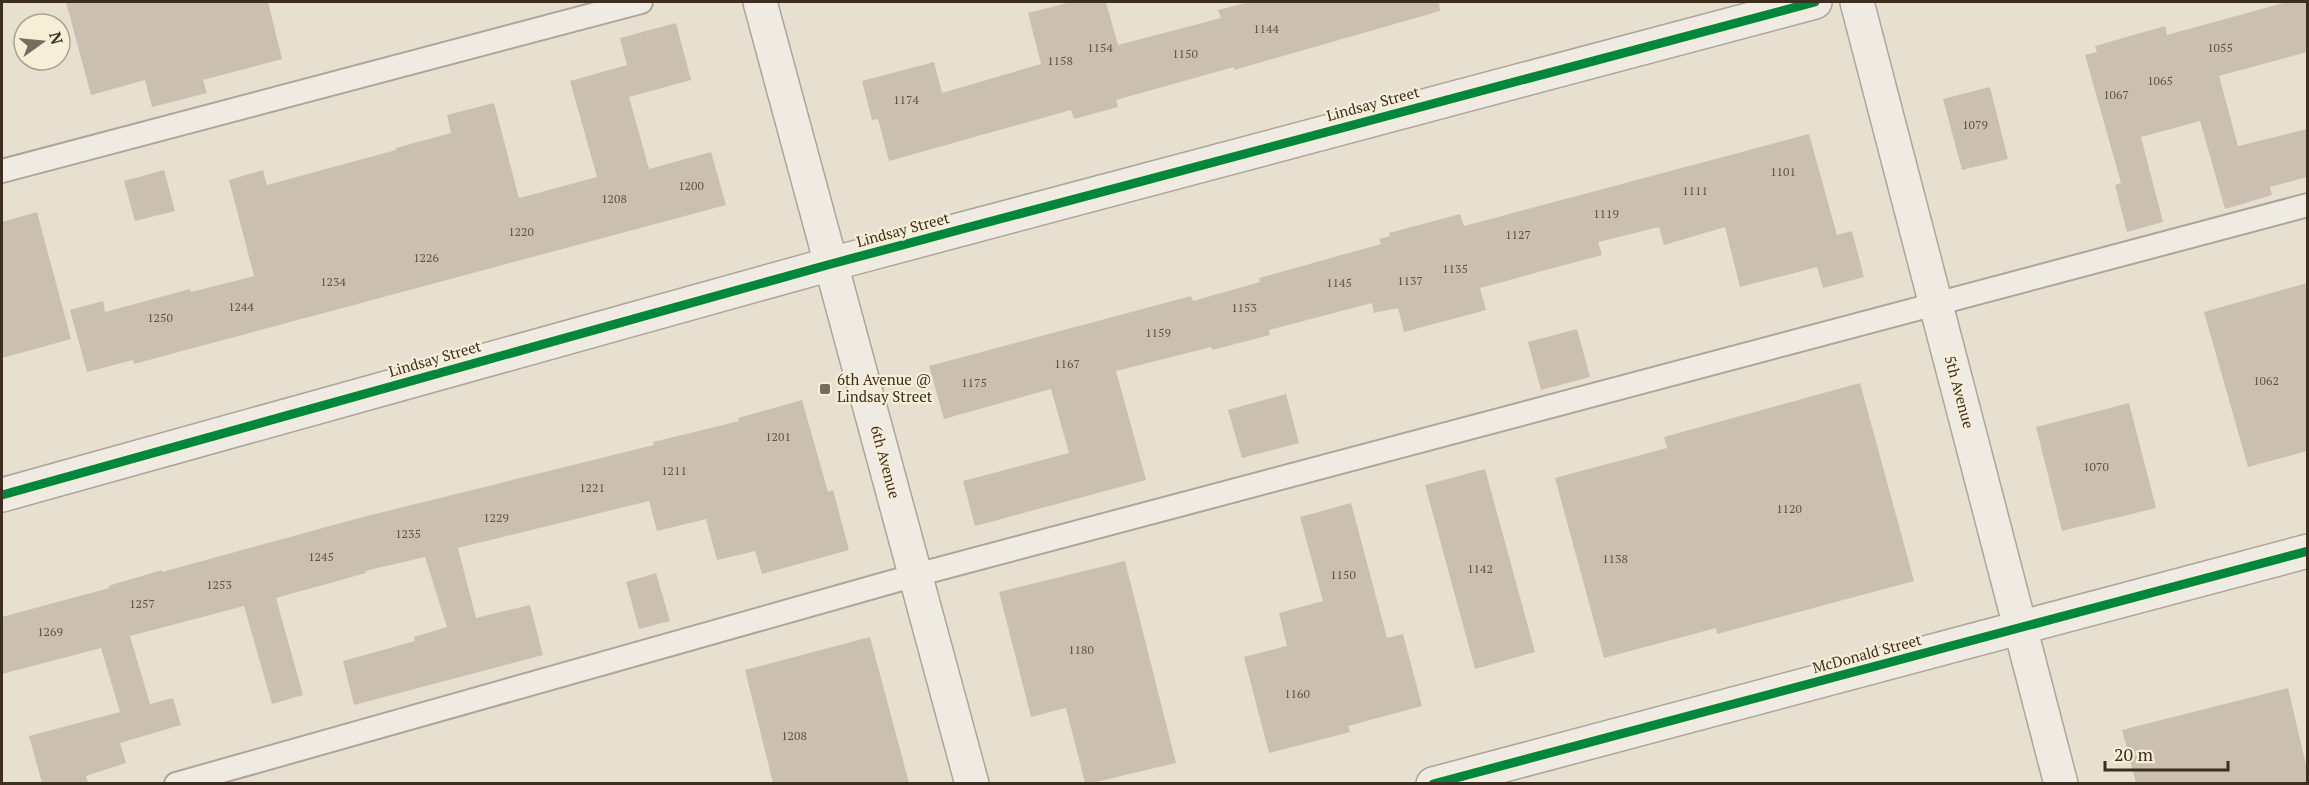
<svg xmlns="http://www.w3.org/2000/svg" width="2309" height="785" font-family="'PT Serif',serif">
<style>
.building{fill:#cbbfb2}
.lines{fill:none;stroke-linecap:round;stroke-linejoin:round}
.service-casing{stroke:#ada599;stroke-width:26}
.minor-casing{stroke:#ada599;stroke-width:36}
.tertiary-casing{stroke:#ada599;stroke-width:36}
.service{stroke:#efebe3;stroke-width:22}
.minor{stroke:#efebe3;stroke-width:33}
.tertiary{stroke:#efebe3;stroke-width:33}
.cycleway-casing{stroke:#f7eed8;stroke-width:13}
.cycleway{stroke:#00873e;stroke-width:9}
.poi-dot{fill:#786c5e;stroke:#f7eed8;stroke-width:2}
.labels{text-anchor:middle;stroke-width:4.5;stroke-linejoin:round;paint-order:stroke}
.number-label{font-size:12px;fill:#605244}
.street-label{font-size:15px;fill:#3d2e20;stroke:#f7eed8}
.poi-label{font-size:15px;fill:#3d2e20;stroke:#f7eed8;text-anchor:start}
</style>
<rect width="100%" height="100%" fill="#e7e0d1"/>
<path class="building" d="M66 2H268L282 59 203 80 207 93 152 107 145 80 91 95Z
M1071 2H1106L1118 45 1221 18 1218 10 1249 2H1439L1440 11 1234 70V67L1116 100 1118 107 1074 119 1071 110 889 161 878 119 872 120 862 81 934 62 942 93 1041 64 1028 13Z
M2287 2H2307V52L2219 76 2238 146 2307 129V177L2270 187 2272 195 2225 209 2200 121 2141 137 2163 222 2127 232 2115 185 2121 183 2085 55 2097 52 2095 46 2165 26 2167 35Z
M676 23 691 80 629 97 649 169 711 152 726 205 134 364 133 360 87 372 70 310 103 301 105 312 190 289 191 292 254 276 229 180 263 170 267 185 396 150V148L451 133 447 115 494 103 519 198 597 177 570 81 627 65 620 38Z
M1990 87 2008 159 1962 170 1943 99Z
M1809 134 1837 235 1852 231 1864 277 1823 288 1817 267 1740 287 1725 227 1664 245 1659 227 1598 242 1602 255 1480 288 1486 310 1404 332 1398 308 1374 313 1372 303 1269 330 1270 335 1212 350 1211 347 1116 371 1146 480 975 526 963 481 1069 453 1051 389 944 419 929 366 1191 296 1193 301 1260 282 1259 278 1381 244 1379 239 1390 236 1389 233 1460 214 1464 226Z
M164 170 175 211 135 221 124 181Z
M37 212 71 339 2 358V222Z
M2307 283V451L2248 467 2204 312Z
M1577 329 1590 377 1541 390 1528 342Z
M1860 383 1914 581 1717 634 1716 628 1604 658 1555 478 1667 448 1664 437Z
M1286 394 1299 443 1242 458 1228 410Z
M802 400 828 492 833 490 849 550 762 574 755 551 717 560 706 519 657 531 649 501 458 548 476 618 530 605 543 655 354 705 343 661 415 641 414 637 447 627 425 557 365 571 366 573 276 598 303 695 272 704 244 606 130 636 150 704 173 698 181 725 120 743 126 763 86 776 88 783H42L29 736 120 712 101 648 2 674V617L109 588 108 586 162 570V572L363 517 654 445 653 442 739 421 738 418Z
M2129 403 2156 508 2062 531 2036 427Z
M1485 469 1535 652 1475 669 1425 485Z
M1351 503 1387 638 1403 634 1422 706 1348 726 1350 732 1269 753 1244 657 1287 646 1279 613 1323 601 1300 517Z
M1125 561 1176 763 1092 783H1085L1066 708 1031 717 999 592Z
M656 573 670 621 639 629 626 582Z
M870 637 909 783H773L745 670Z
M2288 688 2307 769V783H2136L2122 730Z"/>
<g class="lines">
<g class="service-casing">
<path id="service" d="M2 171 641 2
M176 784 916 575 2308 205"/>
</g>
<g class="minor-casing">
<path id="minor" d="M1857 2 2061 784
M2 495 831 264 1815 2"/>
</g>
<g class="tertiary-casing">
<path id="tertiary" d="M760 2 972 784
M1433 784 2308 551"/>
</g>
<use href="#service" class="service"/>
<use href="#minor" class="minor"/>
<use href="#tertiary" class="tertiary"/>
<g class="cycleway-casing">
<path id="cycleway" d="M2 495 831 264 1815 2
M1433 784 2308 551"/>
</g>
<use href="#cycleway" class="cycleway"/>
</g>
<rect class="poi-dot" x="819" y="383" width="12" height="12" rx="3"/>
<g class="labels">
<g class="number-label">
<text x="1266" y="33">1144</text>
<text x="1100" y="52">1154</text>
<text x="2220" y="52">1055</text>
<text x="1185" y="58">1150</text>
<text x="1060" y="65">1158</text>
<text x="2160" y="85">1065</text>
<text x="2116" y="99">1067</text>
<text x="906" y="104">1174</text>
<text x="1975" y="129">1079</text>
<text x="1783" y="176">1101</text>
<text x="691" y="190">1200</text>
<text x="1695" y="195">1111</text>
<text x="614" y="203">1208</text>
<text x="1606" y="218">1119</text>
<text x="521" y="236">1220</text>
<text x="1518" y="239">1127</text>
<text x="426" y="262">1226</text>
<text x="1455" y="273">1135</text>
<text x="1410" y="285">1137</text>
<text x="333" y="286">1234</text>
<text x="1339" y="287">1145</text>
<text x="241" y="311">1244</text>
<text x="1244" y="312">1153</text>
<text x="160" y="322">1250</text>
<text x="1158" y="337">1159</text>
<text x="1067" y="368">1167</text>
<text x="2266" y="385">1062</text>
<text x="974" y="387">1175</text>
<text x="778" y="441">1201</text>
<text x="2096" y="471">1070</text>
<text x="674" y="475">1211</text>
<text x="592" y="492">1221</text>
<text x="1789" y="513">1120</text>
<text x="496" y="522">1229</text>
<text x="408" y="538">1235</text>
<text x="321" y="561">1245</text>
<text x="1615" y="563">1138</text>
<text x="1480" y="573">1142</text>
<text x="1343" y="579">1150</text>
<text x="219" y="589">1253</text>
<text x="142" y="608">1257</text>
<text x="50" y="636">1269</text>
<text x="1081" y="654">1180</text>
<text x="1297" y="698">1160</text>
<text x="794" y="740">1208</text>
</g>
<g class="street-label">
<text transform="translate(1373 104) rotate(-15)" y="5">Lindsay Street</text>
<text transform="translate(903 230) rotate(-15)" y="5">Lindsay Street</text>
<text transform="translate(435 359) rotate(-16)" y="5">Lindsay Street</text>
<text transform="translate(1959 392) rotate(75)" y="5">5th Avenue</text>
<text transform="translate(885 462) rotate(75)" y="5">6th Avenue</text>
<text transform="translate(1867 654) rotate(-15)" y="5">McDonald Street</text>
</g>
<g class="poi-label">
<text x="837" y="385">6th Avenue @<tspan x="837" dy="17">Lindsay Street</tspan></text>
</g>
</g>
<rect width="2309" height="785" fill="none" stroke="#3d2e20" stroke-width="6"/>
<g transform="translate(42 42) rotate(75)"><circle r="28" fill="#f7eed8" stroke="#ada18e" stroke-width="1.5"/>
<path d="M0-4.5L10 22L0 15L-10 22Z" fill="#786c5e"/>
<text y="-9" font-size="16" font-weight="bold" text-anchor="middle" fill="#3d2e20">N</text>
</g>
<path d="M2105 761v9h123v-9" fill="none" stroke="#3d2e20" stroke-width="3"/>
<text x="2114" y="761" font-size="18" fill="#3d2e20" stroke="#f7eed8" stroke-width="4.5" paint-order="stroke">20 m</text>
</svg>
